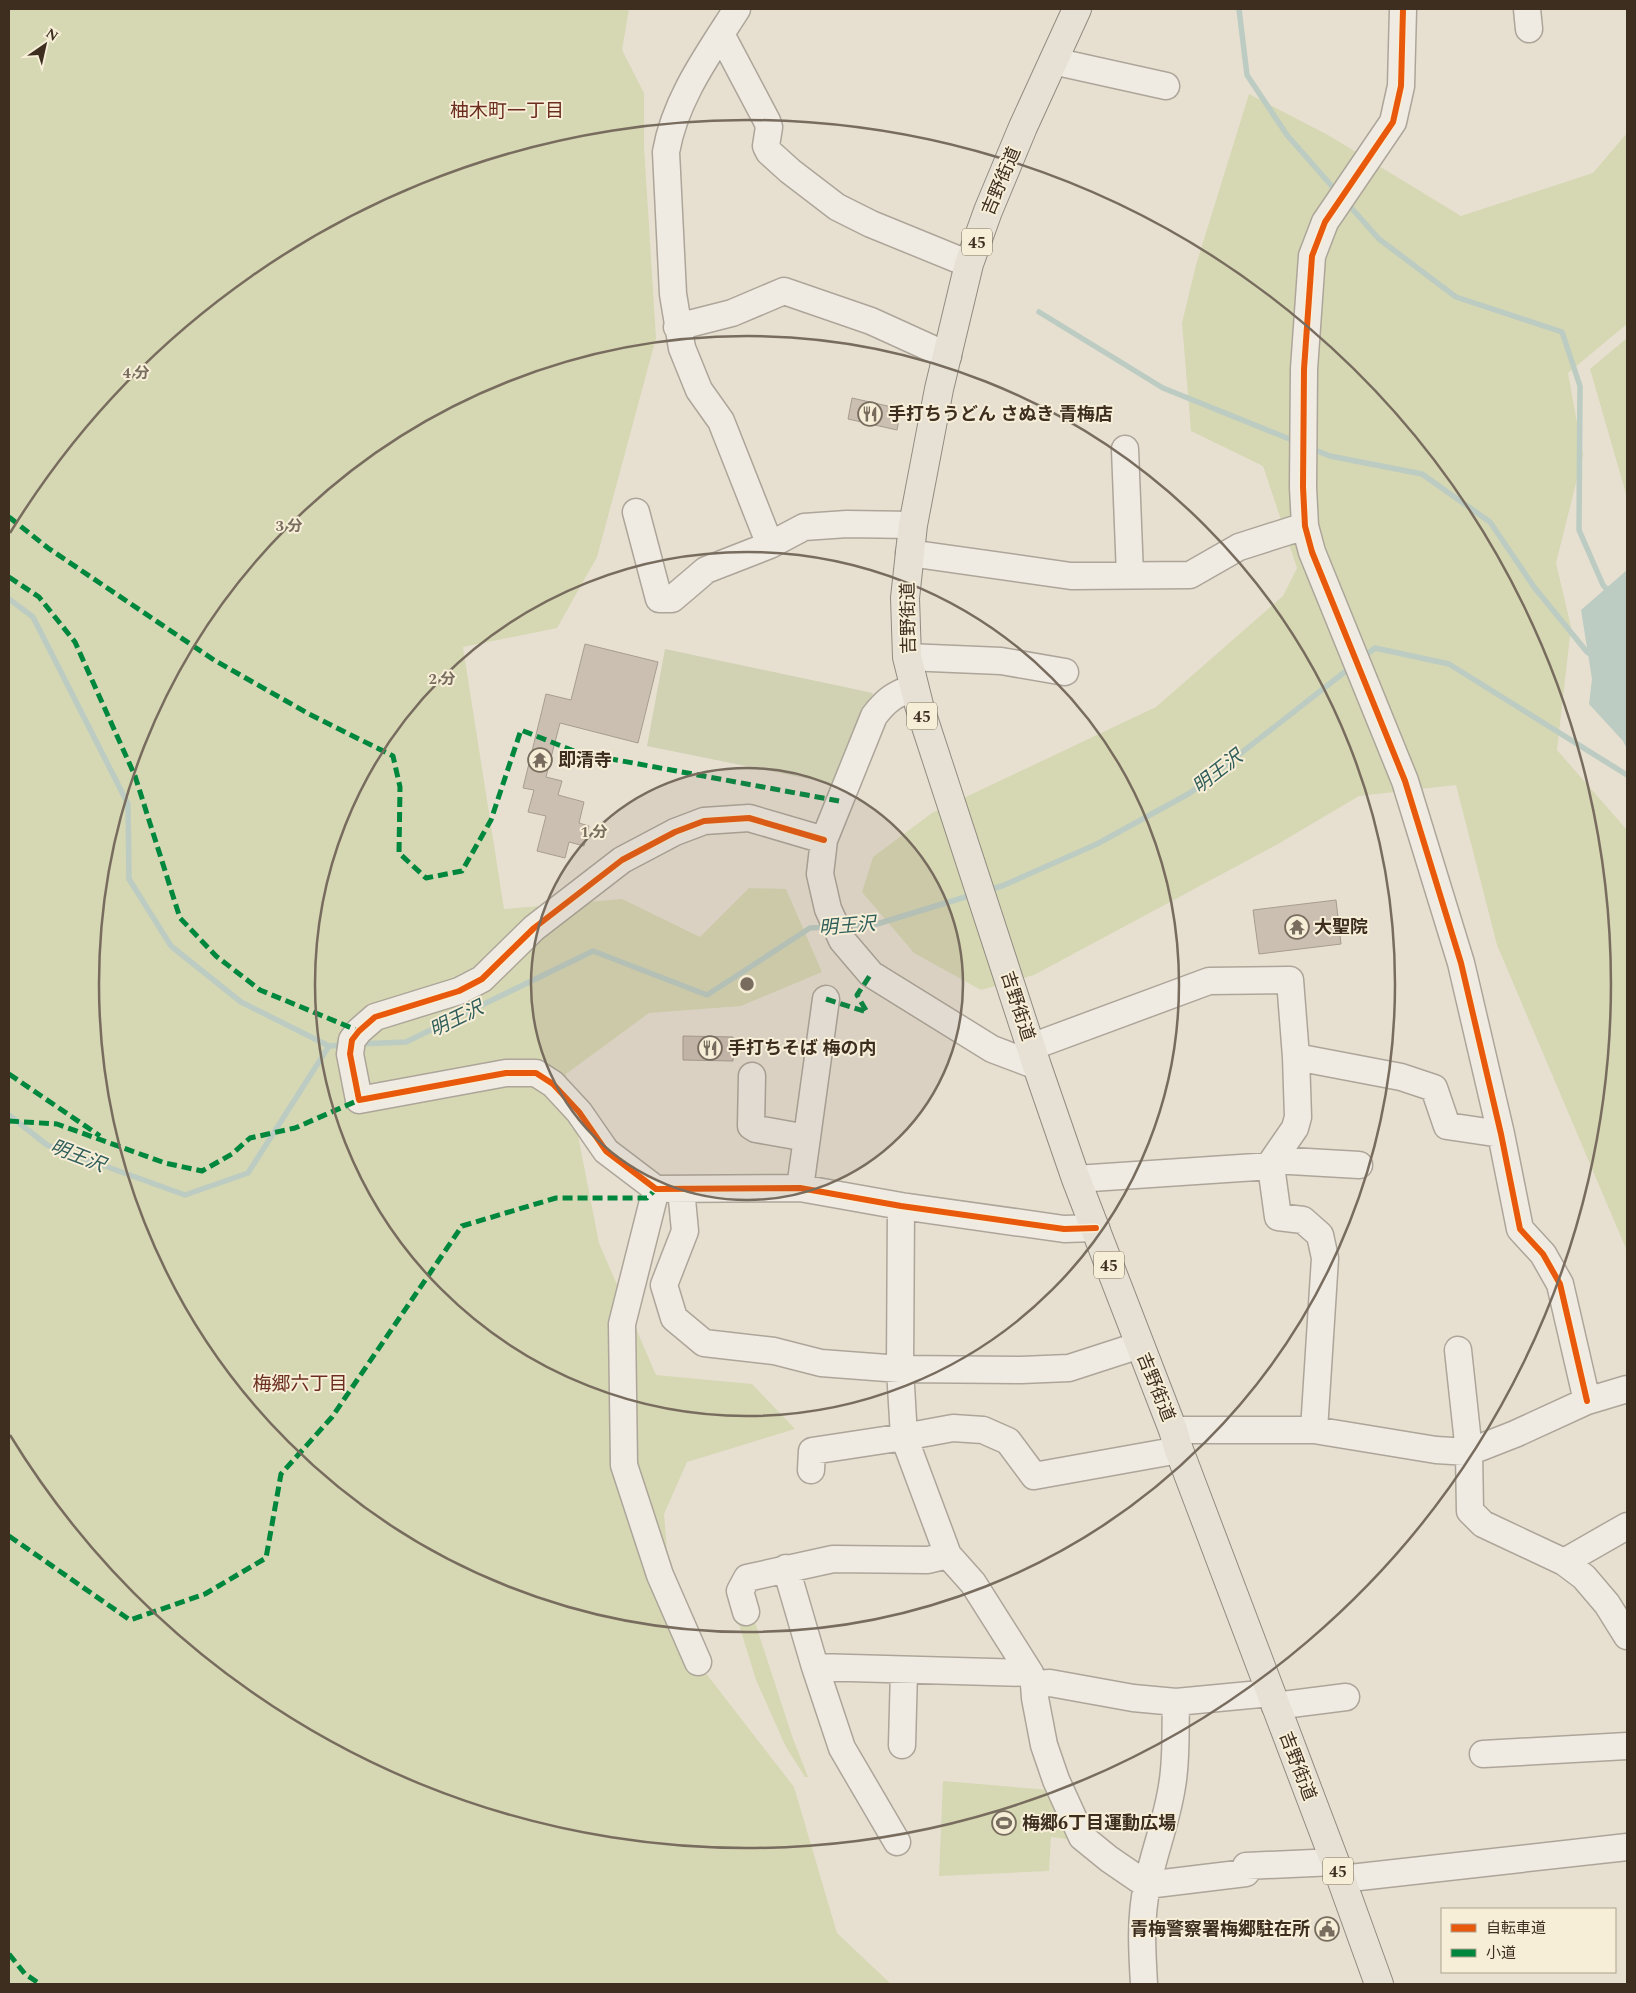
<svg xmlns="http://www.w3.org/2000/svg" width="1636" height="1993" font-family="Spectral,'Noto Sans JP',serif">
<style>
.green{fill:#d6d7b3}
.cemetery{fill:#d1d1b3}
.water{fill:#bcccc2}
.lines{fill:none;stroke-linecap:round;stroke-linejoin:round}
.stream{stroke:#bcccc2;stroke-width:5.5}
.building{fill:#cbbfb2;stroke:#a89c90}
.minor-casing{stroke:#ada599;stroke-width:29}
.major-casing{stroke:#928b80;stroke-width:30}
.minor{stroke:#efebe3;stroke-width:26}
.major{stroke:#e6e1d4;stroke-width:28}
.quiet{stroke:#00873e;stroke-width:5;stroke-dasharray:10 5;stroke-linecap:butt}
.cycleway-casing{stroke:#f7eed8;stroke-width:9}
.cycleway{stroke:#e8590c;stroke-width:6}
.ring{fill:none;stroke:#786c5e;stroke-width:2.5}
.labels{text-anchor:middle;stroke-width:4;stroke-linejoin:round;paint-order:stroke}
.shield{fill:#f7eed8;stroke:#756857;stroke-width:1}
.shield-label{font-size:16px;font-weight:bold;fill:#3d2e20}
.street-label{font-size:18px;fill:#3d2e20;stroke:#f7eed8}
.poi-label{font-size:18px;font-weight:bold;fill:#3d2e20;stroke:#f7eed8;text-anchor:start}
.neighbourhood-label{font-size:19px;fill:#6b2e1e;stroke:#f7eed8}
.water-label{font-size:19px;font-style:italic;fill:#2f5d5a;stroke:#f7eed8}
.centre{fill:#786c5e;stroke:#f7eed8;stroke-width:2.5}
.ring-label{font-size:15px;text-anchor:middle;font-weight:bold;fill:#786c5e;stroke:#f7eed8;stroke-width:4;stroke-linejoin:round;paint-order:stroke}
</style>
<rect width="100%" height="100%" fill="#e7e0d1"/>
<path class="green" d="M9 9H629L622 50 644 93V146L656 338 597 557 557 628 463 647 504 909 622 899 700 937 749 888 786 889 822 972 741 1006 649 1013 566 1074 599 1243 656 1375 752 1384 795 1429 687 1462 664 1514 674 1632 794 1787 837 1933 891 1984H9Z
M1249 94 1328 135 1461 216 1593 173 1627 133V324L1568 373 1583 455 1556 563 1571 627 1557 750 1627 830V1251L1497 945 1456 785 1359 796 1278 844 1034 975 981 990 914 953 862 892 873 857 932 813 1156 707 1283 596 1297 568 1263 466 1191 431 1182 323 1196 265Z
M1627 338V494H1626L1590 369Z
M752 1613 792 1736 808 1777H805L786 1747 756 1680 737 1618Z
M943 1781 1050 1790 1074 1840 1051 1837 1049 1871 939 1876Z"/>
<path class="cemetery" d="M665 649 873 693 834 784 647 746Z"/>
<path class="water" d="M1627 570V749L1623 741 1589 704 1592 679 1581 610Z"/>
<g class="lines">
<path class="stream" d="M1239 9 1247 75 1287 135 1337 192
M1347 203 1379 239 1456 297 1562 332 1580 386 1579 530 1603 585 1610 593
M1039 312 1163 388 1297 442
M1310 448 1330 456 1422 474 1490 522 1534 587 1587 652 1594 656
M9 599 33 617 128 804 129 879 171 946 241 1002 329 1046
M1362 658 1375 648 1449 664 1627 775
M988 890 1002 886 1097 844 1190 793 1351 667
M843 926 877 924 975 894
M358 1044 406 1042 593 951 707 995 810 928 829 927
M9 1115 47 1145 185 1195 248 1173 329 1046 344 1045"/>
</g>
<path class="building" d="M852 398 901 409 897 430 848 419Z
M585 644 658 662 638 743 560 723 546 777 562 781 558 795 584 802 579 823 589 826 584 846 569 842 565 858 537 851 546 816 528 812 534 790 523 788 546 694 571 700Z
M1336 900 1341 944 1259 954 1253 910Z
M683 1036 733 1037V1061L683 1060Z"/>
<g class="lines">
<g class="minor-casing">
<path id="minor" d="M737 9C709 53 675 99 666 152L673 294 682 348 699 390 721 421 770 545 804 527 847 524 913 525
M1403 9 1401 86 1393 122 1325 222 1312 256 1304 369 1303 487 1305 526 1312 552 1405 781 1461 963 1501 1134 1520 1229 1543 1254 1560 1284 1587 1401
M1527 9 1529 29
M721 34 767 121 769 127 766 146 769 152 790 171 837 207 871 224 969 264
M1053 61 1166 86
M677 327 732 313 784 291 871 321 948 356
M1125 449 1130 575
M636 512 659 599H672L706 570 770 545
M909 553 1071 576 1190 575 1239 547 1305 526
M907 657 1001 661 1065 672
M914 687C894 695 887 699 874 716L824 840 820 874 828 909 842 940 871 974 992 1049 1037 1066
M824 840 749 818 704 821 675 832 622 860 534 928 482 979 459 991 375 1017 359 1031 352 1040 350 1054 359 1100 506 1073H536L553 1084 579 1112 606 1151 656 1189 800 1188 901 1206 1064 1229 1096 1228
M1031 1047 1209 981 1290 980 1296 1057 1298 1117 1295 1128 1273 1160 1271 1166 1278 1217 1303 1220 1320 1235 1325 1258 1314 1430
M1296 1057 1401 1077 1434 1088 1447 1126 1501 1134
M752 1076 751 1126 756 1129 807 1138
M1273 1160 1359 1165
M1076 1179 1271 1166
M800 1188 826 999
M656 1189 622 1324 624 1465 660 1575 698 1662
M681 1189 685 1231 664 1285 674 1318 704 1343 774 1351 821 1363 900 1369 1021 1370 1069 1368 1140 1345
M901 1206 900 1369 904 1437 948 1555 973 1583 1030 1673 1034 1684 1035 1698 1044 1745 1056 1780 1082 1837 1109 1859 1147 1885 1246 1873V1866L1335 1862
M1458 1350 1469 1452 1470 1511 1483 1524 1564 1562 1584 1577 1607 1604 1627 1636
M1173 1430H1314L1436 1450 1469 1452 1515 1434 1587 1401 1627 1389
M811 1470 812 1451 904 1437 953 1428 983 1430 1008 1441 1034 1476 1179 1450
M1564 1562 1627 1526
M786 1568 815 1667 842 1748 897 1842
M746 1612 740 1591 747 1578 833 1559 928 1560 948 1555
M815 1667 1030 1673
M1034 1684 1050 1683 1133 1698 1176 1702 1271 1693
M1275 1706 1346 1697
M902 1745 904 1671
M1483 1754 1627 1746
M1341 1879 1627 1847
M1144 1984C1142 1951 1140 1918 1147 1886 1154 1852 1167 1820 1172 1786 1177 1759 1175 1730 1176 1702"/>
</g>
<g class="major-casing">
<path id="major" d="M1077 9 1023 127 988 211 969 264 939 389 913 525 905 598 907 657 919 705 1037 1066 1076 1179 1173 1430 1179 1450 1335 1862 1379 1984"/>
</g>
<use href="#minor" class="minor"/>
<use href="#major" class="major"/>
<path class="quiet" d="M9 517 48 548 214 660 309 714 393 756 400 787 399 853 426 878 462 871 491 820 521 730 579 753 839 801
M9 577 39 597 75 642 135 776 180 918 216 956 260 990 359 1031
M826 999 867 1012 857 995 871 974
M9 1074 100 1136
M9 1121 57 1124 165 1163 202 1171 232 1154 250 1138 295 1128 359 1100
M9 1536 130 1620 205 1594 266 1558 281 1474 332 1417 462 1226 556 1198H647L656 1189
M9 1954 25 1974 40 1984"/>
<g class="cycleway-casing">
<path id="cycleway" d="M1403 9 1401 86 1393 122 1325 222 1312 256 1304 369 1303 487 1305 526 1312 552 1405 781 1461 963 1501 1134 1520 1229 1543 1254 1560 1284 1587 1401
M824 840 749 818 704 821 675 832 622 860 534 928 482 979 459 991 375 1017 359 1031 352 1040 350 1054 359 1100 506 1073H536L553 1084 579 1112 606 1151 656 1189 800 1188 901 1206 1064 1229 1096 1228"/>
</g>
<use href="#cycleway" class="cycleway"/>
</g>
<circle cx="747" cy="984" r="216" fill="#786c5e" fill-opacity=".12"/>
<g class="ring">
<circle cx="747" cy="984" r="216"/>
<circle cx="747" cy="984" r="432"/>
<circle cx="747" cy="984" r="648"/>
<path d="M10 533A864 864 0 1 1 10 1435"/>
</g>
<defs>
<g id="restaurant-ring" transform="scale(1.25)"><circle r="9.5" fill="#f7eed8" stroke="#786c5e" stroke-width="1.5"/><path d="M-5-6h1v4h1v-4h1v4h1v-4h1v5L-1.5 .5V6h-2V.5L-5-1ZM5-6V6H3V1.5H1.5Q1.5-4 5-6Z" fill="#786c5e"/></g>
<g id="temple-ring" transform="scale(1.25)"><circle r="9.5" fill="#f7eed8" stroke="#786c5e" stroke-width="1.5"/><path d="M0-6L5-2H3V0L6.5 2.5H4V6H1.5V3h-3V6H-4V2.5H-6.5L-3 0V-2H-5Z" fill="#786c5e"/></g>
<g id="stadium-ring" transform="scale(1.25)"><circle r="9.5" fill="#f7eed8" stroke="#786c5e" stroke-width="1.5"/><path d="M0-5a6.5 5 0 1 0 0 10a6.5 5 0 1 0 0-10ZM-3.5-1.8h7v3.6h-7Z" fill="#786c5e"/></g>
<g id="civic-ring" transform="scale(1.25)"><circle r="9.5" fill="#f7eed8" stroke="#786c5e" stroke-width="1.5"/><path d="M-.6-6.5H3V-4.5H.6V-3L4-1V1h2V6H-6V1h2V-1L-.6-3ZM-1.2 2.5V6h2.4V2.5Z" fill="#786c5e"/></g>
</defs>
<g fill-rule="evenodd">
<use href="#restaurant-ring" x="870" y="414"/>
<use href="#temple-ring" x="540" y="760"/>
<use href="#temple-ring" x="1297" y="927"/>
<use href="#restaurant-ring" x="710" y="1048"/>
<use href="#stadium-ring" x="1004" y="1823"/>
<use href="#civic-ring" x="1327" y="1929"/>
</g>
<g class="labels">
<g class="shield">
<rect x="962" y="228.5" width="30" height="27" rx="4"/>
<rect x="907" y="702.5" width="30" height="27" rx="4"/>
<rect x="1094" y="1251.5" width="30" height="27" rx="4"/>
<rect x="1323" y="1857.5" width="30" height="27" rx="4"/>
</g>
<g class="shield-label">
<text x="977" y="248">45</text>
<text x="922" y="722">45</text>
<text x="1109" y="1271">45</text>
<text x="1338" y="1877">45</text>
</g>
<g class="street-label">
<text transform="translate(1001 181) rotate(-67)" y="6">吉野街道</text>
<text transform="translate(908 618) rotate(-91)" y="6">吉野街道</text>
<text transform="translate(1018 1006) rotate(72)" y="6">吉野街道</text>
<text transform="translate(1156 1387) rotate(68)" y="6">吉野街道</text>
<text transform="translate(1298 1766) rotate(69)" y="6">吉野街道</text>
</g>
<g class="poi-label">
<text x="888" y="420">手打ちうどん さぬき 青梅店</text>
<text x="558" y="766">即清寺</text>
<text x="1314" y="933">大聖院</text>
<text x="728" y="1054">手打ちそば 梅の内</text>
<text x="1022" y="1829">梅郷6丁目運動広場</text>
<text x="1310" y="1935" text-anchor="end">青梅警察署梅郷駐在所</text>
</g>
<g class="neighbourhood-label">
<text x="507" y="117">柚木町一丁目</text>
<text x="300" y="1390">梅郷六丁目</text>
</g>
<g class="water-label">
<text transform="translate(1217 771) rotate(-38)" y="7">明王沢</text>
<text transform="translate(847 925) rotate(-5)" y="7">明王沢</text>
<text transform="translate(456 1018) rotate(-26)" y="7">明王沢</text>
<text transform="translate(78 1155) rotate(21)" y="7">明王沢</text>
</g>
</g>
<circle cx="747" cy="984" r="8" class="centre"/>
<g class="ring-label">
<text x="136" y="378">4 分</text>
<text x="289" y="531">3 分</text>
<text x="442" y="684">2 分</text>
<text x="594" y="837">1 分</text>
</g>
<rect width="1636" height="1993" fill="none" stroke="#3d2e20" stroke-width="20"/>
<rect x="1441" y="1908" width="175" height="65" fill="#f7eed8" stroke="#ada18e"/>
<rect x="1451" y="1924" width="25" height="8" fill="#e8590c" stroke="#ada18e"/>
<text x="1486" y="1933" font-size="15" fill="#3d2e20">自転車道</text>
<rect x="1451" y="1949" width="25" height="8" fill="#00873e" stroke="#ada18e"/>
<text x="1486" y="1958" font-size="15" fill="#3d2e20">小道</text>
<g transform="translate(45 45) rotate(34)" stroke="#f7eed8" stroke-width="4" paint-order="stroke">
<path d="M0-4L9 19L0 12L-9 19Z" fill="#3d2e20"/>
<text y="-8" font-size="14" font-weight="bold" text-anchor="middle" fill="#3d2e20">N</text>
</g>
</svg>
